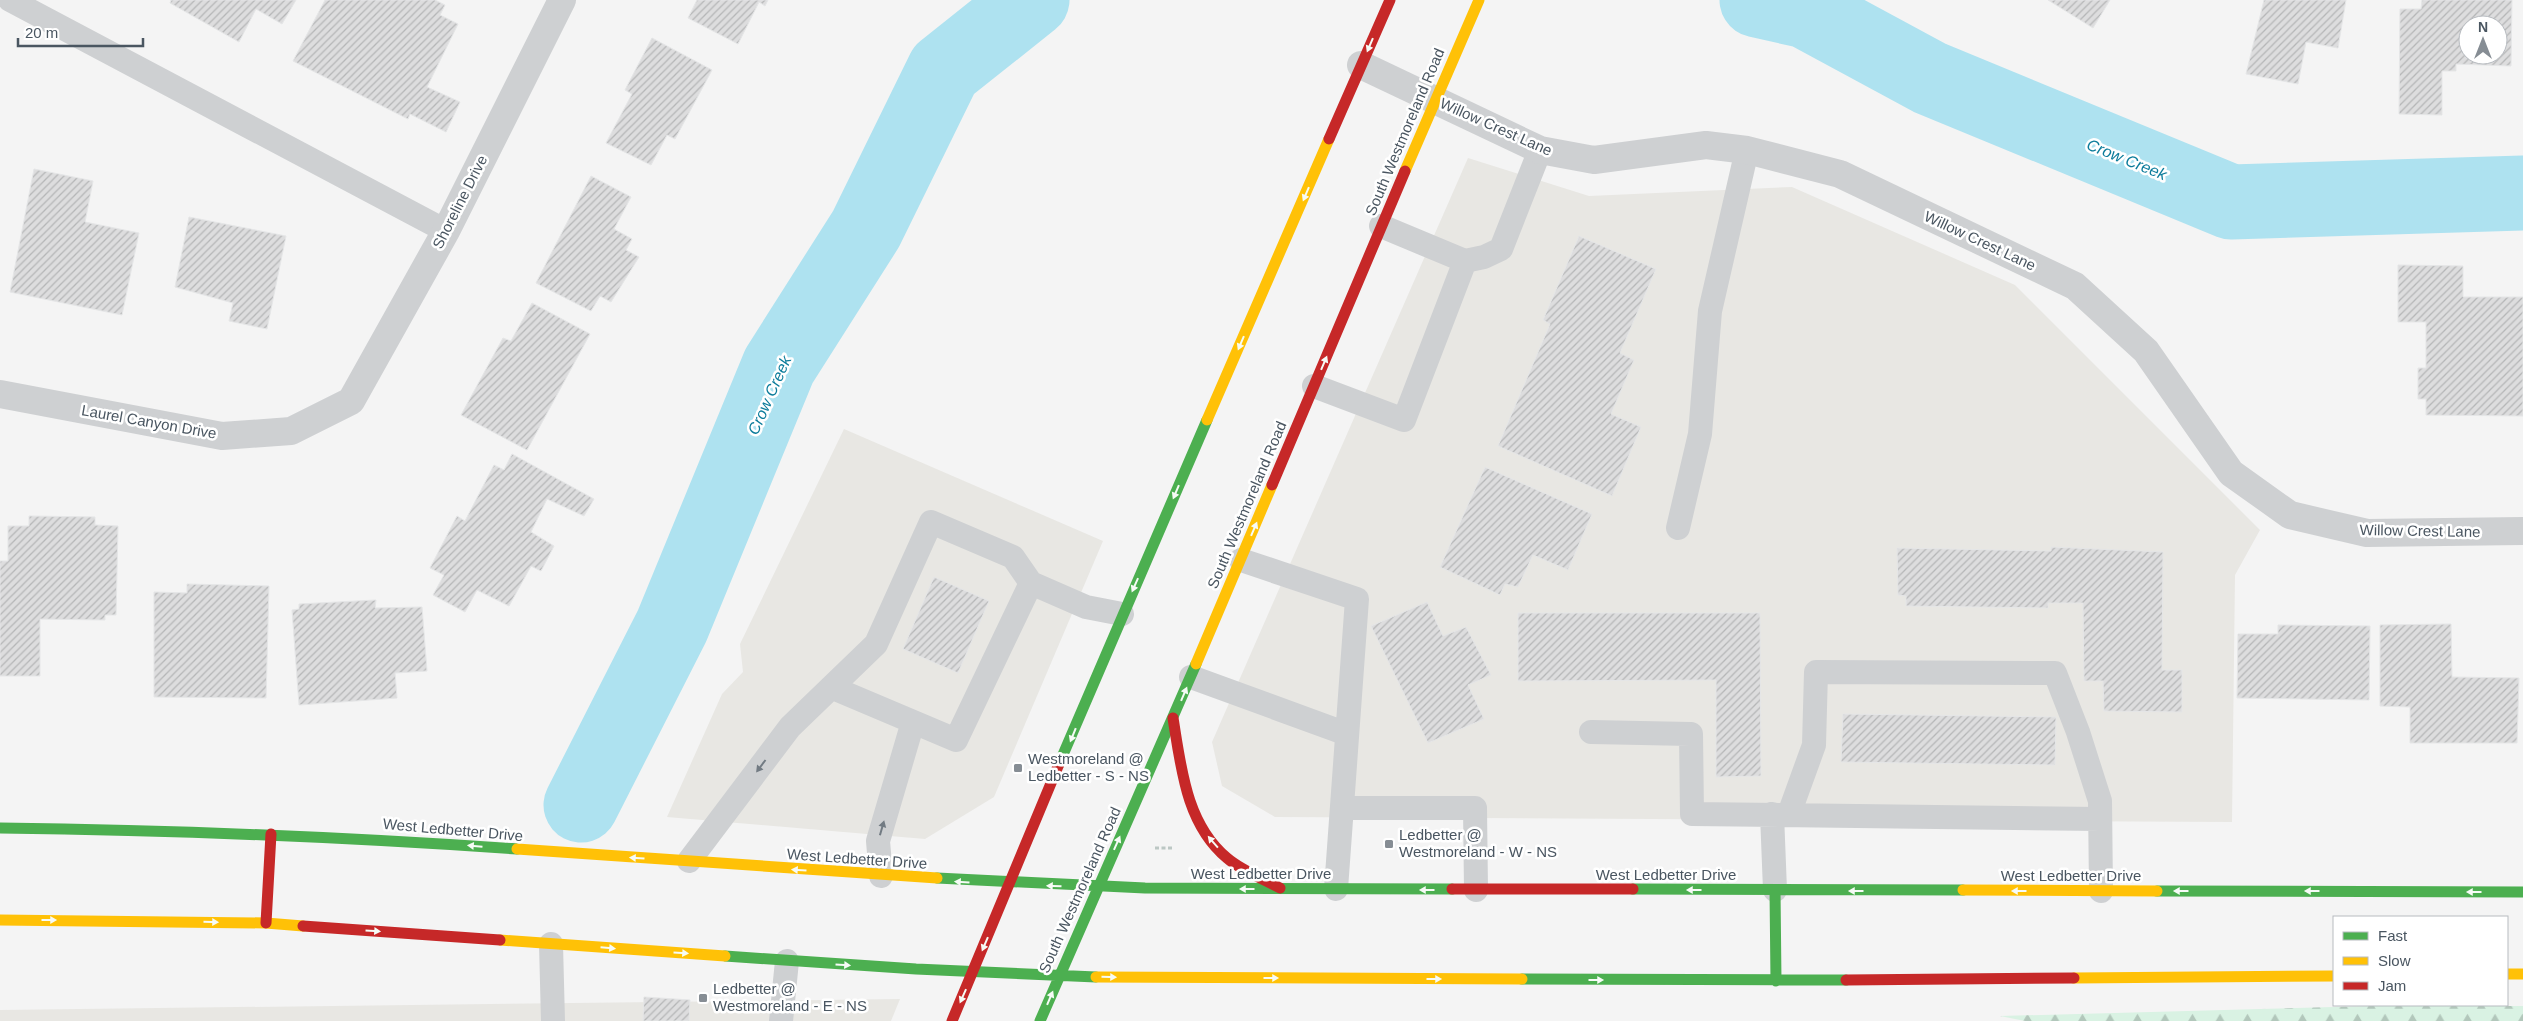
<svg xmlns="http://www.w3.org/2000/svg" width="2523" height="1021" font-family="Helvetica,sans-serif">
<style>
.commercial{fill:#e8e7e3}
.forest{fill:url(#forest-firs)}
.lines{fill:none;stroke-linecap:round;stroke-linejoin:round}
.river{stroke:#aee2f0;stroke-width:75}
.building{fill:url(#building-hatch);stroke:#e5e6e7;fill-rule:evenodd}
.path{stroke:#bcc7c4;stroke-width:3;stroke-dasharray:4 2.5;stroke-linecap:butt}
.lane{stroke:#ced0d2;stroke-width:24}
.street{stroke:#ced0d2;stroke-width:28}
.fast{stroke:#4caf50;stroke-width:11}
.slow{stroke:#ffc107;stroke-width:11}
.jam{stroke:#c62828;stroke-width:11}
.oneway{fill:#f6fbf6}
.oneway2{fill:#727b83}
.poi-dot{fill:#868d94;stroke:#fff;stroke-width:2}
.labels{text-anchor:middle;stroke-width:5;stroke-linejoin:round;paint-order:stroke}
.street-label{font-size:15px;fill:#4a5661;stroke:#fff}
.poi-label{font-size:15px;fill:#4a5661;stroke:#fff;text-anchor:start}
.water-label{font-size:16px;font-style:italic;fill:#0c7c9b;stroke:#fff}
</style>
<defs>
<pattern id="forest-firs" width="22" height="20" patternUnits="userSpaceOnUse" patternTransform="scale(1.25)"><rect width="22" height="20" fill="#d9f2e3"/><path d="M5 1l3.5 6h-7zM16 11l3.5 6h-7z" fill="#b2c7bb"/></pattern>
<pattern id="building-hatch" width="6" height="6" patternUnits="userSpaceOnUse" patternTransform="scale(1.25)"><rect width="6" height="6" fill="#ddddde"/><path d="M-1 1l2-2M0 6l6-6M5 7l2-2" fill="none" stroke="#b5b6b7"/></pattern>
</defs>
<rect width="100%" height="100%" fill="#f4f4f4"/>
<path class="commercial" d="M1468 158 1589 196 1792 187 2015 285 2260 530 2235 575 2232 822 1275 817 1222 786 1212 742Z
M844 429 1103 541 994 797 925 839 667 817 722 694 743 672 740 644Z
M900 999 891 1021H0V1010Z"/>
<path class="forest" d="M2372 1006H2523V1021H2025L2000 1016Z"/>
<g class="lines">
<path class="river" d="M1757 0 1806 11 1930 78 2231 202 2523 193
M581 805 672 626 779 366 866 229 944 70 1032 0"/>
</g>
<path class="building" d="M171 0H296L282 24 256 9 239 42 170 3Z
M325 0H435L445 5 440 15 458 24 427 87 460 102 446 132 410 114 408 119 293 61Z
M697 0H768L765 6 759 2 738 44 688 18Z
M2048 0H2110L2093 28Z
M2264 0H2346L2338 48 2306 42 2298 84 2246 74Z
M2422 0H2512L2511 66 2456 64V71H2442V115L2399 114 2400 9H2421ZM2468 25H2498V55H2468Z
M652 38 712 70 675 139 667 135 651 165 606 143 632 94 625 90Z
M34 169 93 181 85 222 139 233 122 315 10 292Z
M591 176 631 197 614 229 632 239 626 250 639 257 611 302 600 296 591 311 536 283Z
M189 217 286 236 267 329 229 321 233 303 175 287Z
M1579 236 1656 269 1620 353 1634 360 1611 414 1641 427 1612 496 1498 446 1550 324 1543 320Z
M2398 265 2463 266V297H2523V416L2426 415V399H2418V368H2426V322H2398Z
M532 303 590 334 527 450 461 415 503 338 511 341Z
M512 454 594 499 584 516 547 499 531 532 554 546 541 571 531 566 509 606 477 590 465 612 433 595 444 575 430 568 457 516 465 521 494 465 504 470Z
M1485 467 1592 514 1568 570 1533 555 1518 587 1505 584 1500 595 1440 567Z
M29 516 95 517V525L118 526 116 615H105V620L40 619V676H0V561H8V526H29Z
M2051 547 2163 552 2162 670H2182V712L2104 711 2103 681H2084L2083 603H2048V608L1906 606V596L1898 595 1897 548 2051 551Z
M934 577 989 601 958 673 903 649Z
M187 584 269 586 266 698 154 697V592L187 593Z
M376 600 375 608 422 607 427 671 395 673 397 698 299 705 292 610 299 609V604Z
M1427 602 1443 636 1466 627 1491 675 1468 685 1484 719 1428 743 1371 626Z
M1518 613H1760L1761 776 1716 777V680L1518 681Z
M2451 624 2452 677 2519 678 2517 743H2410V707L2380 706V625Z
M2278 625 2370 626 2369 700 2237 698 2238 634H2278Z
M1843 714 2056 717 2055 765 1841 762Z
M644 997 690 1000 689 1021H643Z"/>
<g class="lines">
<path class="path" d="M1155 848H1172"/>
<path class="lane" d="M10 0 446 231
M1465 261 1484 257 1501 249 1540 150
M1314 386 1404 420 1465 261 1381 226
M1678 528 1700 434 1710 311 1747 150
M1241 560 1357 599 1336 889
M1191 677 1347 734
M833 688 956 740 1031 583
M1591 732 1691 734 1692 814 2100 819
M1342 808H1475L1476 890
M1772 814 1775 890
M1789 814 1814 745 1816 672 2055 673 2078 732 2100 801 2101 891
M689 861 790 727 876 644 931 522 1013 557 1031 583 1086 607 1122 614
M881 876 878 841 913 722
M551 944 553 1021
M781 1021 787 961"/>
<path class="street" d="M1361 65 1540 150 1594 160 1706 145 1747 150 1840 174 2075 286 2146 351 2231 473 2290 515 2367 533 2523 531
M0 394 222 436 291 431 351 401 446 231 562 0"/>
<path class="fast" d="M1059 764 1207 420
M0 828C173 830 345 837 517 849
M937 878 1145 888 1452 889
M1633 889 1963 890
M1775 890 1776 981
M2157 891 2523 892
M725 956 916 969 1096 977
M1522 979 1846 980
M1040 1021 1196 664"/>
<path class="slow" d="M1405 171 1479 0
M1207 420 1329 139
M1196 664 1272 485
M517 849 937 878
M1963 890 2157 891
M0 920 266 923 303 926
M500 940 725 956
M2507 974H2523
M1096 977 1522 979
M2074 978 2334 976"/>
<path class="jam" d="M1329 139 1390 0
M1272 485 1405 171
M1173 718C1181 767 1186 824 1227 858 1242 871 1262 878 1280 888
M1452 889H1633
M266 923 271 834
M303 926 500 940
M1846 980 2074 978
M952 1021 1059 764"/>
</g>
<defs><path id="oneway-solid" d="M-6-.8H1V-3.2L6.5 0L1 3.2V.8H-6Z" transform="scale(1.25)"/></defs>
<g class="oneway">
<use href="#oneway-solid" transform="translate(1370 45) rotate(113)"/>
<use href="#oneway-solid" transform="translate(1306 194) rotate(113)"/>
<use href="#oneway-solid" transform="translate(1241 343) rotate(113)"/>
<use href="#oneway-solid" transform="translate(1324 363) rotate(-67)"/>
<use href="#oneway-solid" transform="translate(1176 492) rotate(113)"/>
<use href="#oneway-solid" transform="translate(1254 529) rotate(-67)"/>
<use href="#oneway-solid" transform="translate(1135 585) rotate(114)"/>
<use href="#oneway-solid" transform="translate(1184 694) rotate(-67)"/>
<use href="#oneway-solid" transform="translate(1073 735) rotate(112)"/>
<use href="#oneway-solid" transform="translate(1213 842) rotate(-131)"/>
<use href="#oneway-solid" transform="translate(1117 843) rotate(-66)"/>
<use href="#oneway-solid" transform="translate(475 846) rotate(-175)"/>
<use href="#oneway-solid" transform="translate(637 858) rotate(-177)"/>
<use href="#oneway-solid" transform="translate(799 870) rotate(-176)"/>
<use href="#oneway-solid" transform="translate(962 882) rotate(-176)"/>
<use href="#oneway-solid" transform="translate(1054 886) rotate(-178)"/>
<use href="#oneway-solid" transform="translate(1247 889) rotate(-180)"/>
<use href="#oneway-solid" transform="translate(1427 890) rotate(-180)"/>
<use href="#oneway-solid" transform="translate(1694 890) rotate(-180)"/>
<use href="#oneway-solid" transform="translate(1856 891) rotate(-180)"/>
<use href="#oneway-solid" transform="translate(2019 891) rotate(-180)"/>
<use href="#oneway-solid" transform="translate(2181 891) rotate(180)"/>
<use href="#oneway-solid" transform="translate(2312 891) rotate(-180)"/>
<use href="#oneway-solid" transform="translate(2474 892) rotate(-180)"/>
<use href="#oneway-solid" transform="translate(49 920)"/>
<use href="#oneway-solid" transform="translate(211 922) rotate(1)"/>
<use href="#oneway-solid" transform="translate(373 931) rotate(4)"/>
<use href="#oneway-solid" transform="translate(985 944) rotate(113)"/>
<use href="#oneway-solid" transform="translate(608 948) rotate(5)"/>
<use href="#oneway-solid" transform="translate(681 953) rotate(4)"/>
<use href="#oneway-solid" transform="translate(843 965) rotate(4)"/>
<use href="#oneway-solid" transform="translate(1109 977) rotate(1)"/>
<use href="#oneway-solid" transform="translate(1271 978)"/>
<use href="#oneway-solid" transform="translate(1434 979)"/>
<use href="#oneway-solid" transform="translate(1596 980)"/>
<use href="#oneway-solid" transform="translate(963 996) rotate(114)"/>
<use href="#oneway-solid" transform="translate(1050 998) rotate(-67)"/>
</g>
<g class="oneway2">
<use href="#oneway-solid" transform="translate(761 766) rotate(127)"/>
<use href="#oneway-solid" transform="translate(882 828) rotate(-74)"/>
</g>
<g class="poi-dot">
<rect x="1013" y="763" width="10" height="10" rx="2.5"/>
<rect x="1384" y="839" width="10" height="10" rx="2.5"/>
<rect x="698" y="993" width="10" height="10" rx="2.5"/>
</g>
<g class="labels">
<g class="street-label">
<text transform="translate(1496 127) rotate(24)" y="5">Willow Crest Lane</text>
<text transform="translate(1405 132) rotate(-67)" y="5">South Westmoreland Road</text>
<text transform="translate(460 202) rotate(-63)" y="5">Shoreline Drive</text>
<text transform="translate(1980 241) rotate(25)" y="5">Willow Crest Lane</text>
<text transform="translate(149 422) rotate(10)" y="5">Laurel Canyon Drive</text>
<text transform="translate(1247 505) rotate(-67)" y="5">South Westmoreland Road</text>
<text transform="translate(2420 531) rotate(1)" y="5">Willow Crest Lane</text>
<text transform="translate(453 830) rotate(5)" y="5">West Ledbetter Drive</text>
<text transform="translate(857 859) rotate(4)" y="5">West Ledbetter Drive</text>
<text x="1261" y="879">West Ledbetter Drive</text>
<text x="1666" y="880">West Ledbetter Drive</text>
<text x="2071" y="881">West Ledbetter Drive</text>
<text transform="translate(1080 890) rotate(-66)" y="5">South Westmoreland Road</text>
</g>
<g class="poi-label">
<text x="1028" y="764">Westmoreland @<tspan x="1028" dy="17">Ledbetter - S - NS</tspan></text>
<text x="1399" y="840">Ledbetter @<tspan x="1399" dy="17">Westmoreland - W - NS</tspan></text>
<text x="713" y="994">Ledbetter @<tspan x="713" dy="17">Westmoreland - E - NS</tspan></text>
</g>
<g class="water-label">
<text transform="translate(2127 159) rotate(22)" y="6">Crow Creek</text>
<text transform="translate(769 395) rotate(-66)" y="6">Crow Creek</text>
</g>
</g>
<rect x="2333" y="916" width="175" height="90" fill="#ffffff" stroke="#b7bbc0"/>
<rect x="2343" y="932" width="25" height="8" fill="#4caf50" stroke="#b7bbc0"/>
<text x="2378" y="941" font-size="15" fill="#4a5661">Fast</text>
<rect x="2343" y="957" width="25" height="8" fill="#ffc107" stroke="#b7bbc0"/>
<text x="2378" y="966" font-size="15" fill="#4a5661">Slow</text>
<rect x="2343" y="982" width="25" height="8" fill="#c62828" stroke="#b7bbc0"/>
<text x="2378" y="991" font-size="15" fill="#4a5661">Jam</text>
<g transform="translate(2483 40)"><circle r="24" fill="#ffffff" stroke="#b7bbc0"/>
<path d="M0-4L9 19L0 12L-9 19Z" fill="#868d94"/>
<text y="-8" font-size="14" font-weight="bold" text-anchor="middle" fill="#4a5661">N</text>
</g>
<path d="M18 38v8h125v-8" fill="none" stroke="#4a5661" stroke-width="2.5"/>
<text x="25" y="38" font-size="15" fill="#4a5661" stroke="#ffffff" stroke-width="4" paint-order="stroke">20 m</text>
</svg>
